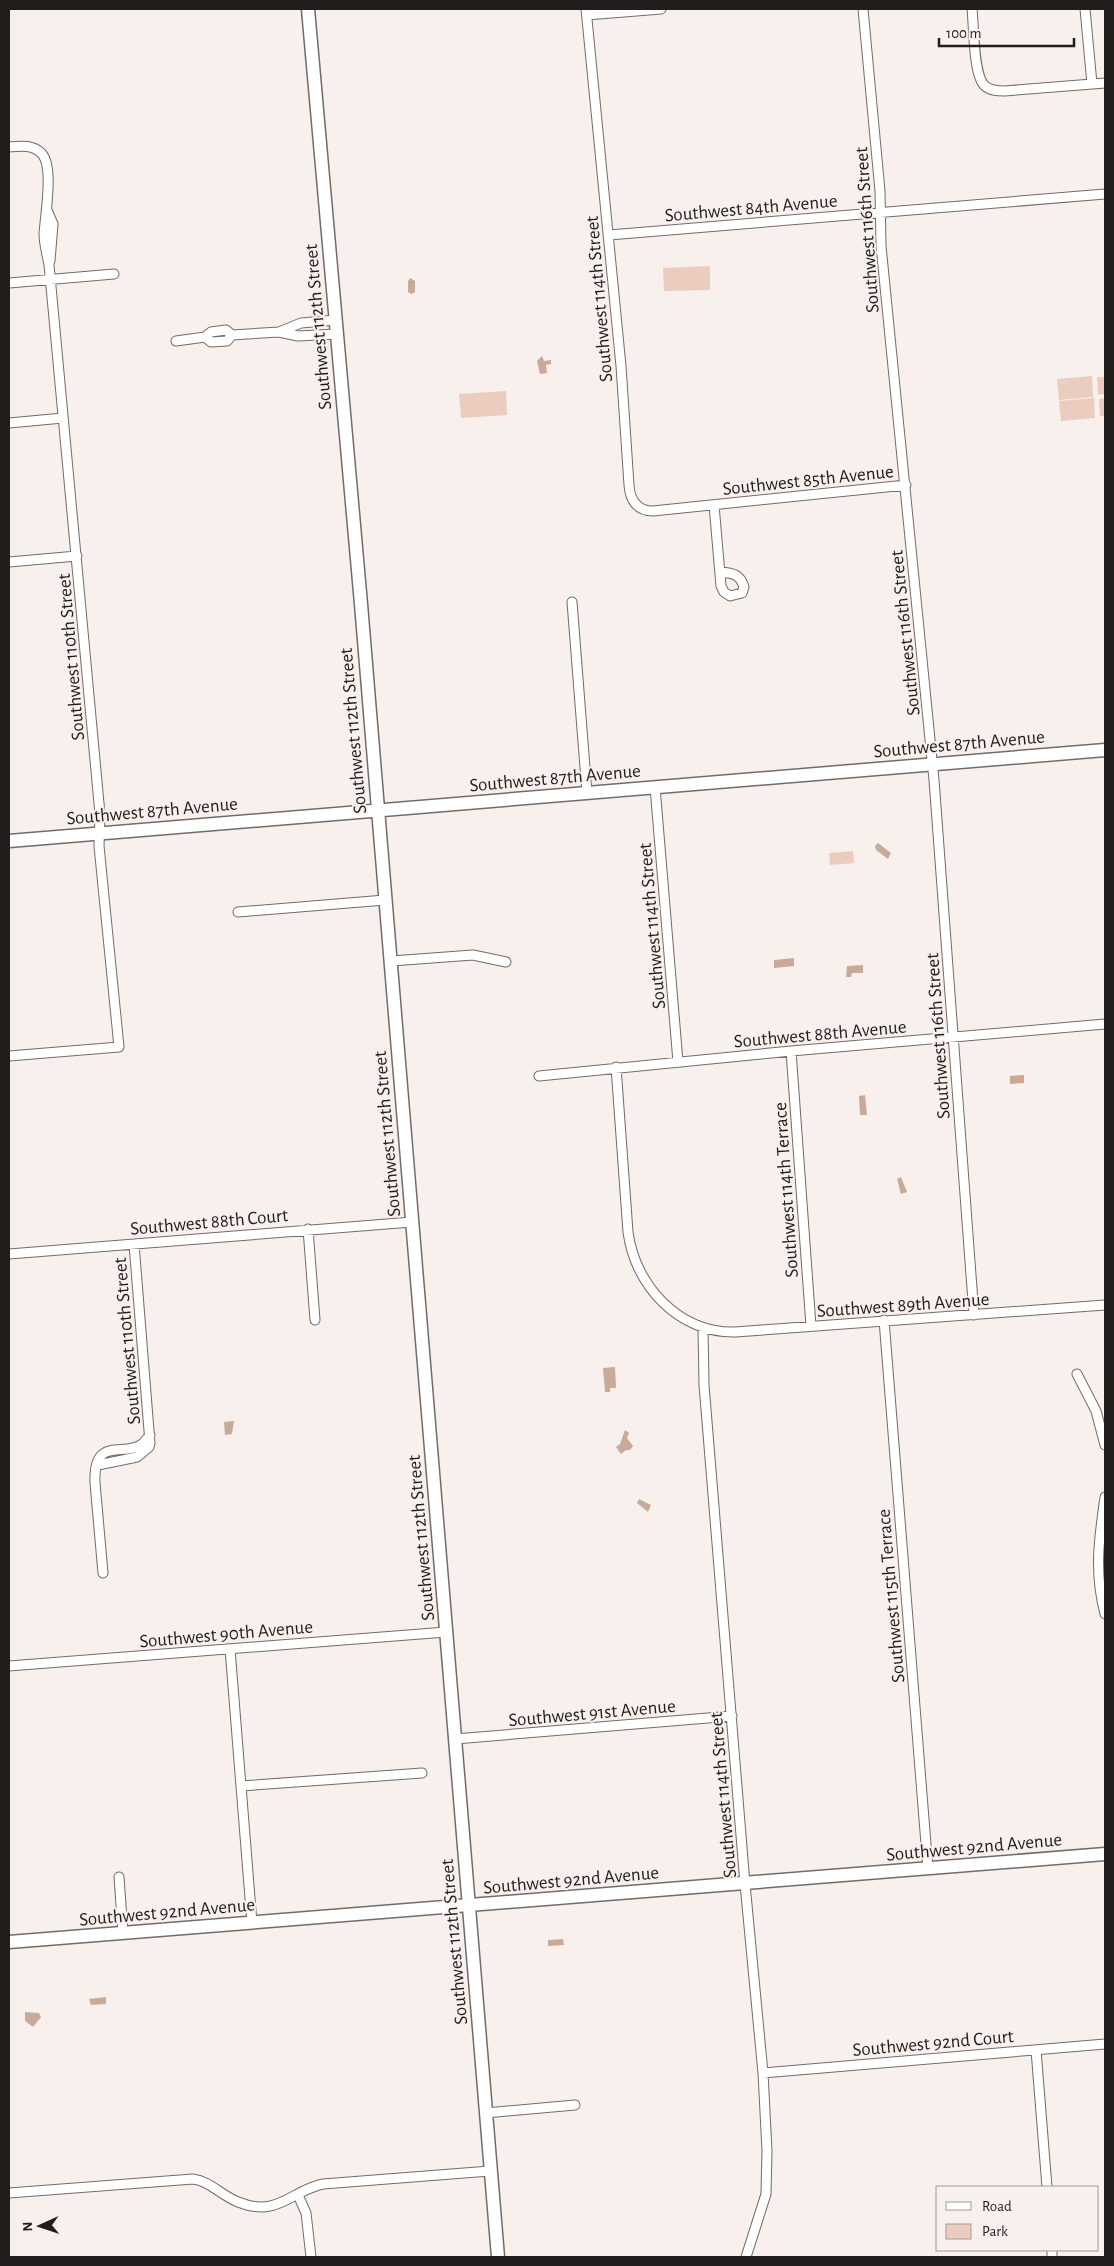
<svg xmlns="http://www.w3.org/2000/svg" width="1114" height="2266" font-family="'Alegreya Sans',sans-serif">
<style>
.green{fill:#eacdbe}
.water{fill:#c9aa99}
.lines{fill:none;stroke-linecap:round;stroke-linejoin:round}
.street-casing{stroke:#726c69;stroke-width:11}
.secondary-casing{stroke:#726c69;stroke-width:15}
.street{stroke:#fff;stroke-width:9}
.secondary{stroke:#fff;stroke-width:12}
.labels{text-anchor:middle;stroke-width:4;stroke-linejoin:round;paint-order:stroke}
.street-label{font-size:19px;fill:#201d1c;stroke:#f7f0ec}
</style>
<rect width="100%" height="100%" fill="#f7f0ec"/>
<path class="green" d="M710 266V290L664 291 663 268Z
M1092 376 1093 397 1059 400 1057 379Z
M1097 377H1105V394L1098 395Z
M506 391 507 415 461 418 459 394Z
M1094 398 1095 418 1061 421 1059 401Z
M1105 398V416H1100L1099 399Z
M853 851 854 863 830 865 829 853Z"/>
<path class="water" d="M410 278 415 281V292L412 294 408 292V281Z
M542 356 544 361 551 360V364L546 365 547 373 540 374 537 361Z
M878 843 891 853 888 859 876 850 875 846Z
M794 958V966L774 968V960Z
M863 965V973H852L851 977H846L847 966Z
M1024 1075V1083L1010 1084V1076Z
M865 1095 867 1115H860L859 1096Z
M901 1177 907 1192 901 1194 897 1179Z
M615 1367 616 1388H610V1392H605L603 1368Z
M234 1421 232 1434 225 1435 224 1422Z
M625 1430 629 1433 627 1438 633 1446 630 1450H626L621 1454 616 1447 620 1444Z
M639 1499 651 1505 648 1512 637 1503Z
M563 1939 564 1945 548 1946V1940Z
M106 1997V2004L91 2005 89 1999Z
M25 2012 39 2013 41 2017 33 2027 25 2021Z"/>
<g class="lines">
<g class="street-casing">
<path id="street" d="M586 9 621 366 629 485C630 500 637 511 653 511L906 485
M863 9 880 191 881 246 934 780 974 1315
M972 9C974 25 973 76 985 86 991 91 998 91 1004 91L1105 83
M1085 9 1092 84
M587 15 661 9
M9 147C20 146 33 144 42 154 54 167 45 216 44 234 44 244 47 254 49 265L100 814 99 846 119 1047 9 1056
M47 210 53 224 50 261
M609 235 1105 194
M9 283 114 274
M279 332 298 336 337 334
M205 337 211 342 227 341 232 335 279 332 301 323 336 320
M176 341 205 337 211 332 226 330 232 335
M9 423 63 418
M714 505 721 586 724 592 730 596 742 593 744 587C740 574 733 573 720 572
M9 562 77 556
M572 602 587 793
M655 787 678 1062
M238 912 385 900
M391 961 473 955 506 962
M791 1051 811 1326
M616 1067 628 1232C635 1286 679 1333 735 1332L1105 1305
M539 1076 791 1051 1105 1024
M308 1229 315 1320
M9 1254 412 1222
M884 1320 928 1869
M703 1328 704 1385 745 1884 763 2073 767 2151 766 2194 746 2257
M1077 1374 1096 1411 1105 1445
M98 1465 137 1457 149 1447 150 1443 134 1244
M1105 1497C1099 1539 1094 1572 1105 1614
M103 1573 95 1483C93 1434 125 1458 142 1444 145 1442 147 1438 150 1435
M230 1649 252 1923
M9 1666 446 1632
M455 1739 732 1716
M241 1786 422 1773
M119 1877 123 1933
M1036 2050 1047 2187
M763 2073 1105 2044
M486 2113 575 2105
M9 2193 193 2179C210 2181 222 2196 238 2202 278 2218 290 2191 323 2184L490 2171
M298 2195 306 2213 311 2257
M1052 2250V2257"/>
</g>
<g class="secondary-casing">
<path id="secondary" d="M308 9 361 604 498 2257
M9 841 1105 750
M9 1942 1105 1854"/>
</g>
<use href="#street" class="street"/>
<use href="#secondary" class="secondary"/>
</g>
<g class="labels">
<g class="street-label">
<text transform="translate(751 207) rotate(-5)" y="7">Southwest 84th Avenue</text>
<text transform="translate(866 230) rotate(-94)" y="7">Southwest 116th Street</text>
<text transform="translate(598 299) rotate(-95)" y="7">Southwest 114th Street</text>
<text transform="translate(317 327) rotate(-95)" y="7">Southwest 112th Street</text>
<text transform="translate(808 479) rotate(-6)" y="7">Southwest 85th Avenue</text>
<text transform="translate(904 633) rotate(-96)" y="7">Southwest 116th Street</text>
<text transform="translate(70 657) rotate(-95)" y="7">Southwest 110th Street</text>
<text transform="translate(352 731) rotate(-95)" y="7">Southwest 112th Street</text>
<text transform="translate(959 743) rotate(-5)" y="7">Southwest 87th Avenue</text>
<text transform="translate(555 777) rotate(-5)" y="7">Southwest 87th Avenue</text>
<text transform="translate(152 810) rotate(-5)" y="7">Southwest 87th Avenue</text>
<text transform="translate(651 926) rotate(-95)" y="7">Southwest 114th Street</text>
<text transform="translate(820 1033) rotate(-5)" y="7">Southwest 88th Avenue</text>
<text transform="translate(937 1036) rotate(-94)" y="7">Southwest 116th Street</text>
<text transform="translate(386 1134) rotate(-95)" y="7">Southwest 112th Street</text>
<text transform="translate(785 1190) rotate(-94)" y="7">Southwest 114th Terrace</text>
<text transform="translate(209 1221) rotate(-5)" y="7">Southwest 88th Court</text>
<text transform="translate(903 1304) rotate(-4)" y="7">Southwest 89th Avenue</text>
<text transform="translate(126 1341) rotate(-95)" y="7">Southwest 110th Street</text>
<text transform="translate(420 1538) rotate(-95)" y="7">Southwest 112th Street</text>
<text transform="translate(890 1596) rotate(-95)" y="7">Southwest 115th Terrace</text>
<text transform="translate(226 1633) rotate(-5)" y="7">Southwest 90th Avenue</text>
<text transform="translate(592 1712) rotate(-5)" y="7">Southwest 91st Avenue</text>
<text transform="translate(722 1795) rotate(-95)" y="7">Southwest 114th Street</text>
<text transform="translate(974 1846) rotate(-5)" y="7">Southwest 92nd Avenue</text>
<text transform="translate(571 1879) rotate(-5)" y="7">Southwest 92nd Avenue</text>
<text transform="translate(167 1911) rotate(-5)" y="7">Southwest 92nd Avenue</text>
<text transform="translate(453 1942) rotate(-95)" y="7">Southwest 112th Street</text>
<text transform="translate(933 2042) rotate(-5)" y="7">Southwest 92nd Court</text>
</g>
</g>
<rect width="1114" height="2266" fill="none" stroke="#201d1c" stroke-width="20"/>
<rect x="936" y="2186" width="162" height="65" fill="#f7f0ec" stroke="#a19c99"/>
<rect x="946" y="2202" width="25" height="8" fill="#ffffff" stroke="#a19c99"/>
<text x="982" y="2211" font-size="15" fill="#201d1c">Road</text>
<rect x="946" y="2224" width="25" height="15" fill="#eacdbe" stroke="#a19c99"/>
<text x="982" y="2236" font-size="15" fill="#201d1c">Park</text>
<g transform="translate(40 2226) rotate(267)" stroke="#f7f0ec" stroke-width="4" paint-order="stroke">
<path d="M0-4L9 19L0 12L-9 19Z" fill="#201d1c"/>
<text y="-8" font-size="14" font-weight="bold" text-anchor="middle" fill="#201d1c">N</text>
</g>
<path d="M939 38v8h135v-8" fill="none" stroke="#201d1c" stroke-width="2.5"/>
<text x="946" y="38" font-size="15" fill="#201d1c" stroke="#f7f0ec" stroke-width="4" paint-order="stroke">100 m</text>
</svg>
